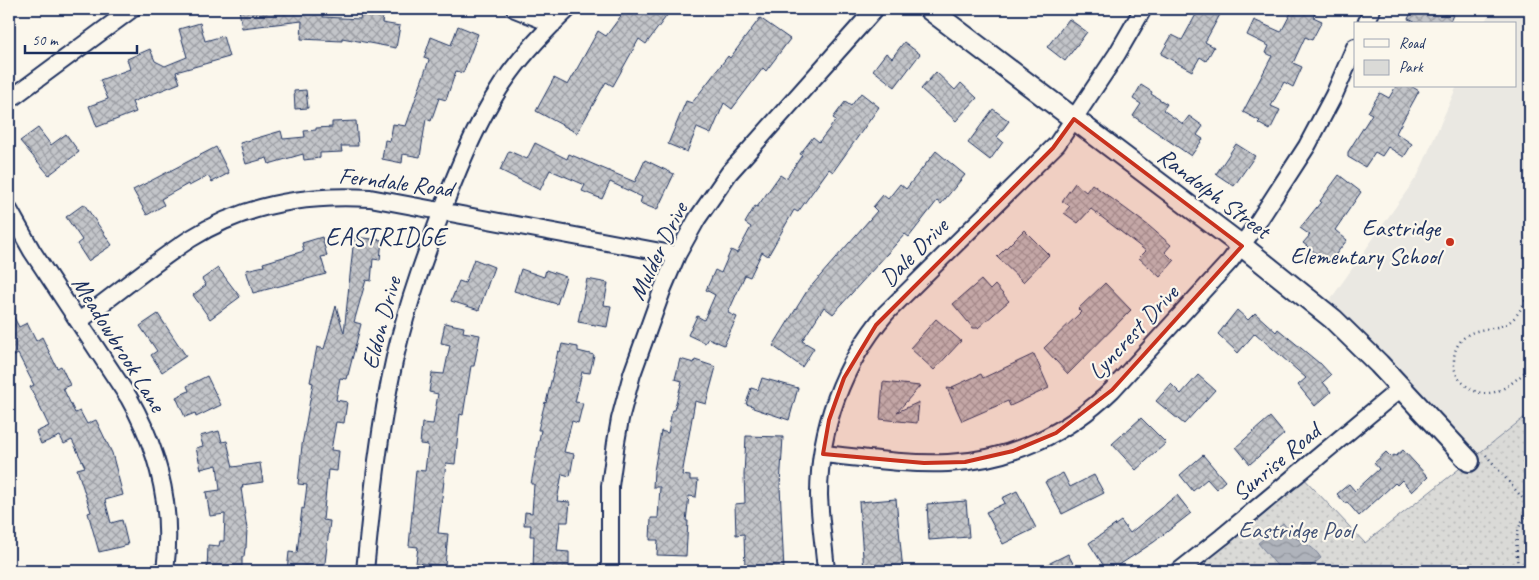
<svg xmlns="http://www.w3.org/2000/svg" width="1539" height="580" font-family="Caveat,sans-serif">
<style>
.built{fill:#eae8e2}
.green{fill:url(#green-dots);stroke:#7a849a}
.water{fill:url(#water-waves);stroke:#747e96}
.building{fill:url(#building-cross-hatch);stroke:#1b2f5e}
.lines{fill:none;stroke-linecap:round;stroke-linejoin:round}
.minor-casing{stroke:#1b2f5e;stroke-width:20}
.tertiary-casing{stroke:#1b2f5e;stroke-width:24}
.path{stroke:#1b2f5e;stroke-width:2.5;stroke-dasharray:1 4;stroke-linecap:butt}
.minor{stroke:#fbf7ec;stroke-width:16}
.tertiary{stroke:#fbf7ec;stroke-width:20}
.marked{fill:#c8321e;fill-opacity:0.2;stroke:#c8321e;stroke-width:4;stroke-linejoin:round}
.poi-dot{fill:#c8321e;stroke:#fbf7ec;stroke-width:2}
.labels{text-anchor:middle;stroke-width:4.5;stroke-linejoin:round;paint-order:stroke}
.street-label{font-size:24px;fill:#1b2f5e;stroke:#fbf7ec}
.poi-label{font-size:24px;fill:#1b2f5e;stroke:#fbf7ec;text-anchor:end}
.park-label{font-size:24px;fill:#415176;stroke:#fbf7ec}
.neighbourhood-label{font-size:25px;letter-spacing:1px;fill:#1b2f5e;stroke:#fbf7ec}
</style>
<defs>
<pattern id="green-dots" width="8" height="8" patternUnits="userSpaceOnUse" patternTransform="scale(1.25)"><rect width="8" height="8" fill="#dadad7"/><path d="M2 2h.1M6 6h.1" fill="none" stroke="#babbbb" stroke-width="1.8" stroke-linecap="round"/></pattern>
<pattern id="water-waves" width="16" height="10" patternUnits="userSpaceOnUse" patternTransform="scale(1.25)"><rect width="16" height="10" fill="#afb3bb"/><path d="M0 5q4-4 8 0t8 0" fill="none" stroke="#8e929b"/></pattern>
<pattern id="building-cross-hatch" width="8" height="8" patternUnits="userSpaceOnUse" patternTransform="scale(1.25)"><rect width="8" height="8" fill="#c3c5c9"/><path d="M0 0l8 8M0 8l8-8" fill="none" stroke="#9ea0a6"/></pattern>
</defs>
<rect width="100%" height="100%" fill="#fbf7ec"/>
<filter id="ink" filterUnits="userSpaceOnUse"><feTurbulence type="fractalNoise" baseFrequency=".02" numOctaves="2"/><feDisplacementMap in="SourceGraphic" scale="10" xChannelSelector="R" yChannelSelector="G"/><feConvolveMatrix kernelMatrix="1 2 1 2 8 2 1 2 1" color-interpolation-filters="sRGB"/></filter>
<g filter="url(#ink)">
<path class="built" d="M1491 9H1530V413L1469 461 1323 310 1418 175 1457 86H1515V24H1484Z"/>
<path class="green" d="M1530 413V571H1179L1299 473 1365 543Z"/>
<path class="water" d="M1283 523C1287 527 1291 535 1296 538 1307 545 1313 546 1321 558L1305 571H1278L1279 568 1258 543Z"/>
<path class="building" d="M239 9H324L323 17 360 19 362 9H384L382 23 400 26 396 48 342 38V41L301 39 302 21 242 28Z
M626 9H661L668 14 646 44 639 39 613 86 606 82 577 133 536 111 554 78 568 85 598 31 606 36Z
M1199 9H1223L1205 42 1214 47 1206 61 1200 57 1192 71 1161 54 1172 35 1182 40Z
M1293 9H1318L1313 17 1322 21 1312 40 1305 37 1293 63 1302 67 1293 87 1284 82 1271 106 1280 110 1270 130 1258 123 1260 121 1243 112 1272 56 1266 53 1269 46 1247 35 1254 20 1281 32Z
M1413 9H1439L1453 15 1449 24H1419L1408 19Z
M760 18 790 39 766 71 763 68 732 109 724 103 711 134 697 128 687 152 668 144 686 101 692 103 728 56 730 58Z
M1069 19 1087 32 1065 61 1047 47Z
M200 23 205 41 223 36 229 57 176 72 180 83 132 102 136 112 97 127 89 106 108 99 100 80 130 69 127 59 150 49 155 61 165 66 187 57 179 29Z
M458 26 478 34 463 73 456 71 446 100 439 98 431 121 426 119 420 157 403 154 402 163 382 159 385 140 390 141 393 124 406 126 429 60 424 58 431 37 451 45Z
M904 42 920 54 895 87 873 70 886 53 892 58Z
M936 72 955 90 961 83 977 98 956 121 921 89Z
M1141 85 1152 92 1151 94 1167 104 1163 110 1183 124 1189 116 1203 126 1197 135 1203 139 1191 156 1133 116 1141 104 1133 99Z
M1396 86H1411L1419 91 1396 133 1412 144 1404 157 1388 147 1382 156 1375 152 1365 167 1348 157V152L1372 114 1368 112 1380 93 1389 98Z
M306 90 308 108 295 109 294 91Z
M861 93 879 107 833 172 829 169 798 212 794 210 768 256 762 252 750 277 745 275 728 313 737 317 724 345 708 338 705 343 688 335 697 316 704 320 715 295 706 290 715 270 721 273 731 250 737 253 751 227 745 223 755 206 757 207 780 175 786 179 802 155 800 154 813 137 819 142 836 120 833 118 845 102 851 106Z
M993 109 1009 121 997 137 1003 142 990 160 968 143Z
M356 121 358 146H341L342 152 320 153V158L304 160 303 154 269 164 267 158 246 164 240 143 281 131 283 139 305 137 304 131 316 130V128L332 127V122Z
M38 128 51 145 66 134 79 152 49 175 20 141Z
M535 143 567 159 569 154 635 182 645 160 674 174 657 210 640 203 642 197 610 182 602 199 582 191 585 185 550 170 540 190 500 170 509 151 527 159Z
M1236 144 1255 156 1234 186 1216 174Z
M216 147 229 173 212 182 208 176 189 186 188 184 161 199 164 205 147 215 133 190Z
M936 151 965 175 941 204 937 201 909 237 905 234 833 314 824 307 802 341 814 348 802 367 773 346 807 291 877 211 873 207 883 195 888 199 900 184 906 189Z
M1339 175 1361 192 1335 230 1347 240 1329 263 1303 243 1310 235 1300 228 1321 202 1320 201Z
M1075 183 1086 192 1092 184 1149 226 1171 245 1165 252 1174 261 1160 277 1139 258 1146 251 1091 209 1078 223 1064 213 1070 206 1062 201Z
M84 204 112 245 88 261 77 244 82 240 66 217Z
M1024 230 1049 255 1023 282 997 257Z
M322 237 327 256 321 257 326 274 253 293 246 270 264 266 263 263 304 251 302 243Z
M354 237 382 240 380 260 373 259 371 281 366 280 354 322 361 324 348 375H347L346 379 340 378 336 400 347 402 344 423 336 422 331 450 339 451 337 471 328 470 323 520 330 521 324 571H287L289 552 297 553 302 508 304 509 307 485 298 484 302 445 313 383 310 382 317 347 324 349 336 306 344 333Z
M474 259 494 267 479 310 451 301 459 281 465 283Z
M218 268 240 297 210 319 193 295 206 285 202 279Z
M521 269 544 277 546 270 566 277 557 304 514 291Z
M587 279 608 283 604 305 611 306 607 327 578 322Z
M981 280 990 290 995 285 1009 301 978 328H973L953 304Z
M1105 283 1131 310 1068 374 1044 348 1081 312 1078 309Z
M9 308 19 327 27 323 36 341 42 337 57 368 61 366 70 385 63 388 75 413 80 411 87 424 96 420 112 453 123 495 105 500 111 523 122 520 128 545 99 552 88 513 91 512 77 469 85 467 72 440 64 444 60 436 41 444 36 432 49 426 30 387 34 385 18 354 9 359Z
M1237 310 1248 320 1255 313 1276 332 1278 329 1319 363H1320L1331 375 1323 382 1331 392 1315 406 1298 385 1306 378 1255 333 1238 353 1218 334Z
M158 314 186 356 162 372 151 355 157 351 140 326Z
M936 319 961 341 934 370 910 348Z
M445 323 464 327 463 332 480 335 474 366H471L463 415 460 414 455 464 446 463 438 533 448 534 445 566 416 563 418 547 409 546 416 470 425 471 428 445 420 444 422 423 433 424 438 394 429 392 432 373 444 374 450 345 441 343Z
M562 344 578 347V351L594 355 590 373 582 372 575 402 583 403 578 423 572 421 564 452 574 454 570 476 562 474 557 501 570 502 568 522H560L557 551 569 552V571H533L534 536H530L531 525H524L525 512 532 513 534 484H531L541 430H538L545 402 546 403 558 351 560 352Z
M1034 354 1049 388 1010 406 1008 401 962 421 947 388 955 389 952 387 981 374 983 378Z
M680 359 694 363 695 360 716 367 706 404 695 401 682 475 690 476V480H698L696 497 689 496 686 521H688L686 556 657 555 658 540H650L651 518H658L660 487H653L654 471 661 431 668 433 672 410H674L682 381 675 379Z
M1198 375 1215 390 1184 424 1156 401 1171 384 1181 394Z
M207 376 221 405 196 417 195 413 185 417 176 397 189 391 187 386Z
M762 378 798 388 789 420 753 408V406L746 404 751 388 758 390Z
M883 382 920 386 897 412 919 402 917 423 880 419Z
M1270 417 1284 434 1250 464 1236 447Z
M1141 418 1166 443 1136 470 1112 444Z
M219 431 222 442 227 441 233 467 260 463 263 482 242 485 243 488H241L247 529 246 548H245L244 557H242V566H227L226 571H207L208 545 219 546 220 541H224L225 514 210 516 206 492 220 490 217 465 201 469 196 448 203 446 200 436Z
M746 436 783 437 780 486 784 571H746V569H745L744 534 736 535 735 504 745 503 744 475Z
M1403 450 1428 477 1412 492 1402 480 1397 485 1395 483 1359 516 1347 502 1345 503 1337 494 1349 484 1355 491 1379 469 1374 463 1386 452 1391 457 1394 455 1396 456Z
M1203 455 1225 481 1216 489 1207 479 1193 491 1180 475Z
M1063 473 1070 487 1094 475 1104 493 1062 514 1045 482Z
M1017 491 1036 528 1003 544 986 512 1005 503 1002 498Z
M1177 495 1191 513 1154 542 1110 571H1107L1089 543 1121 521 1130 533Z
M896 499 903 571H864L859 502Z
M966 501 969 537 929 540 927 504Z
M1068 554 1077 571H1034Z"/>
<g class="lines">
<g class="minor-casing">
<path id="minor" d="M515 9 553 24
M1366 24 1372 9
M9 100 132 9
M9 210 32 251 129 398C159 451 173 510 165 571
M79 321C116 294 152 264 190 239 245 204 306 194 370 198L677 255
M823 454C864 458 907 465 948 463 1011 460 1068 433 1112 390L1230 261 1252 231 1307 146 1334 95 1355 47
M365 571C372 500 379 427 395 357 408 301 428 248 448 195 465 152 483 110 510 73 527 50 547 29 568 9
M610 571V486L616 442 620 419 632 374 663 288 677 255 697 219 729 173 875 9
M826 571C824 546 820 520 819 495 819 428 843 364 886 313L1057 144 1117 54 1143 9
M1179 571 1222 537 1401 388"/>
</g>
<g class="tertiary-casing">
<path id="tertiary" d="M929 9 1242 246 1333 319 1379 364 1469 461"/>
</g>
<path class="path" d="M1530 292C1525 300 1521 311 1514 318 1499 334 1474 323 1460 342 1456 347 1454 353 1454 360 1453 369 1457 378 1464 384 1471 390 1478 394 1488 393 1503 393 1519 377 1530 368
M1486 455 1530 507
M1518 571C1517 550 1512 527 1530 512"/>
<use href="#minor" class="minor"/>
<use href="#tertiary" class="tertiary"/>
</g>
</g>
<path class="marked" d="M1074 119 1242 246 1112 390 1056 433 1013 451 965 462 924 463 823 454 829 420 844 378 876 325 1053 148Z"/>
<circle class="poi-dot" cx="1450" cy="242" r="5"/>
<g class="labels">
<g class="street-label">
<text transform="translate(396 182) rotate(7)" y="8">Ferndale Road</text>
<text transform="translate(1214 193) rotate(37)" y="8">Randolph Street</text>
<text transform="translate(658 251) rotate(-64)" y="8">Mulder Drive</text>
<text transform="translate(914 252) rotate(-45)" y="8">Dale Drive</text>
<text transform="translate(381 323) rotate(-75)" y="8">Eldon Drive</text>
<text transform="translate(1133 332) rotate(-47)" y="8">Lyncrest Drive</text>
<text transform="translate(119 344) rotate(58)" y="8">Meadowbrook Lane</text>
<text transform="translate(1276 462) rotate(-40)" y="8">Sunrise Road</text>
</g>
<g class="poi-label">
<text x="1440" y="236">Eastridge<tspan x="1440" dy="28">Elementary School</tspan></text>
</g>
<g class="park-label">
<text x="1296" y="538">Eastridge Pool</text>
</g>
<g class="neighbourhood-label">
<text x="386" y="245">EASTRIDGE</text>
</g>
</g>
<rect width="1539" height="580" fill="none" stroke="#fbf7ec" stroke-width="30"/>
<rect x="15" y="15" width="1509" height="550" fill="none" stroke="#1b2f5e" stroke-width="2" filter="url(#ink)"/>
<rect x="1354" y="22" width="162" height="65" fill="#fbf7ec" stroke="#a1a7b3"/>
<rect x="1364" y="39" width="25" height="8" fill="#fbf7ec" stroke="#a1a7b3"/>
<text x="1399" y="48" font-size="15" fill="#1b2f5e">Road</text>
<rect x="1364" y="60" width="25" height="15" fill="#dadad7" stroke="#a1a7b3"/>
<text x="1399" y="72" font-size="15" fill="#1b2f5e">Park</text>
<path d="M25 45v8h112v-8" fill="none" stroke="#1b2f5e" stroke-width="2.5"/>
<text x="32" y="45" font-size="15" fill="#1b2f5e" stroke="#fbf7ec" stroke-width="4" paint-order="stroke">50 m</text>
</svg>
